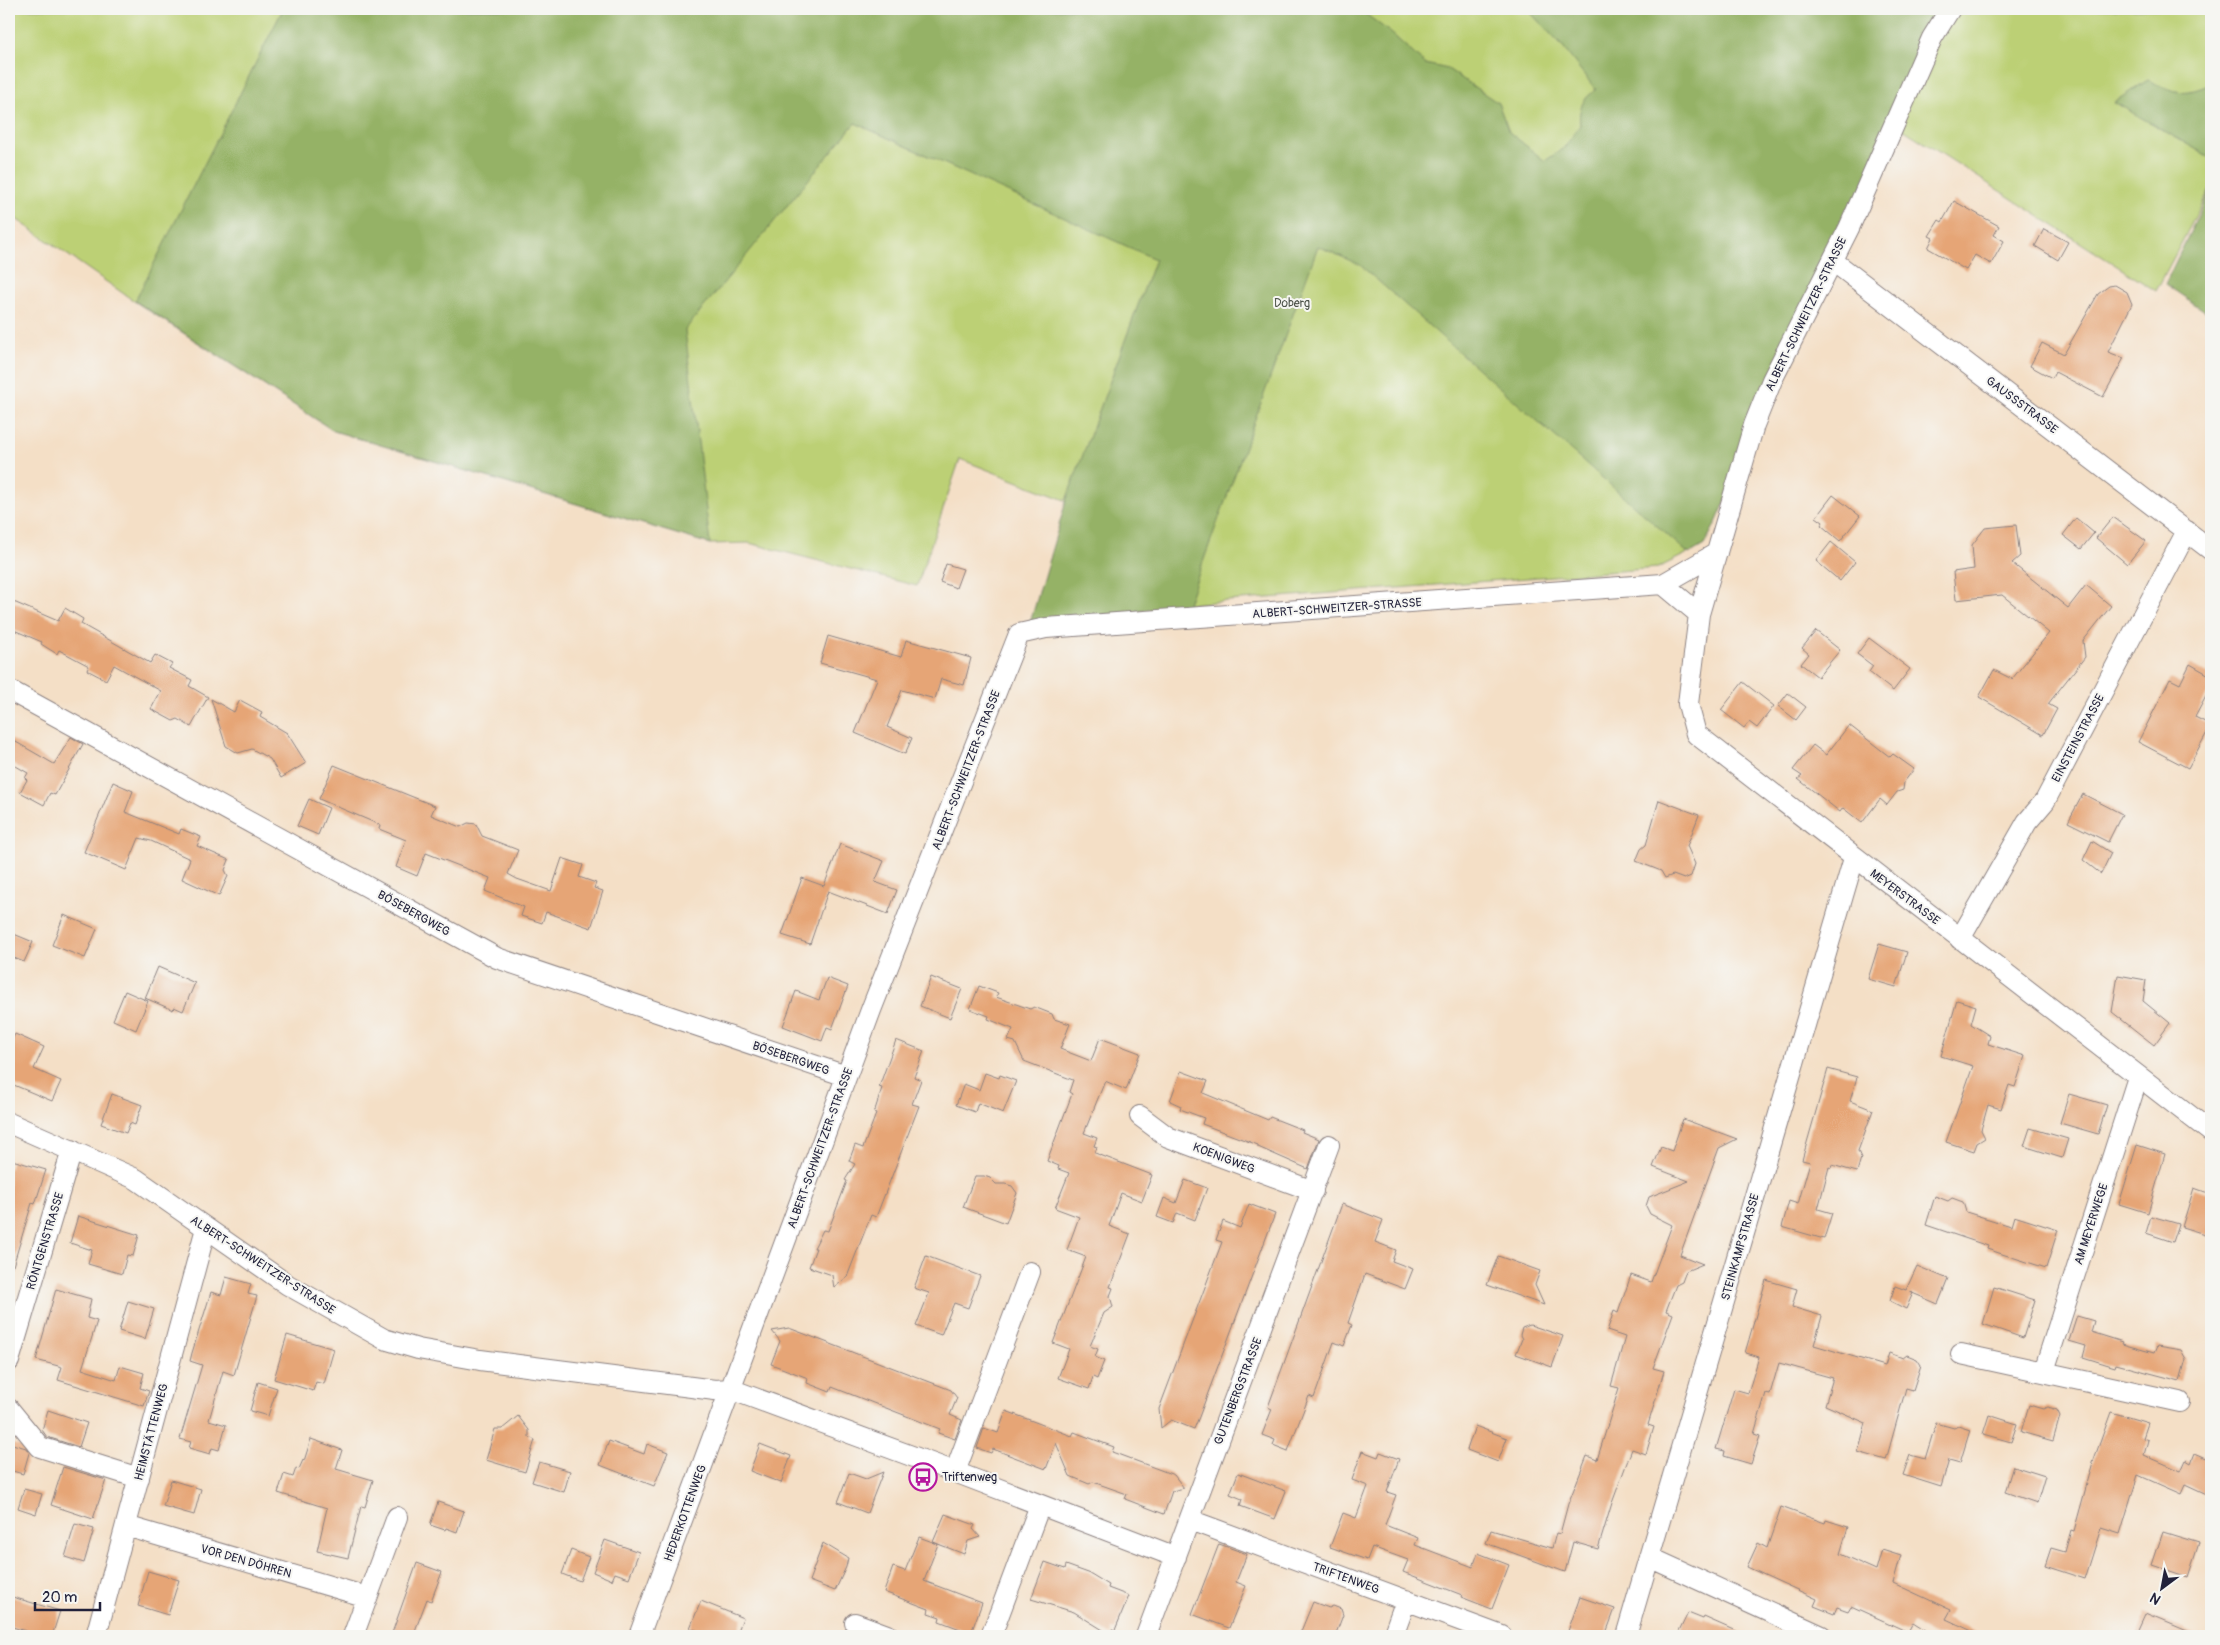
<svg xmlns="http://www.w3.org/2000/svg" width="2220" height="1645" font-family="Pangolin,sans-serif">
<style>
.green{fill:#bcd074;stroke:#6f7958}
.forest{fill:#95b266;stroke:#5c6a50}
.building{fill:#e6a576}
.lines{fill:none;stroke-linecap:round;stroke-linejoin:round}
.street-casing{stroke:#8b8080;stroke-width:22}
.street{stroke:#fff;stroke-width:20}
.labels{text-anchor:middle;stroke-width:4;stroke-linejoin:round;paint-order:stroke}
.park-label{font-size:12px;fill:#50564c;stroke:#f6f6f2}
.street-label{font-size:12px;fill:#22223b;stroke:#f6f6f2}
.poi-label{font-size:12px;fill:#22223b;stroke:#f6f6f2;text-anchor:start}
</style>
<rect width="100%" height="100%" fill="#f6f6f2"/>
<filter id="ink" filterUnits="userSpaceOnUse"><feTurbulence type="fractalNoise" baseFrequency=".02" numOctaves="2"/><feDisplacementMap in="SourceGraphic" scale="10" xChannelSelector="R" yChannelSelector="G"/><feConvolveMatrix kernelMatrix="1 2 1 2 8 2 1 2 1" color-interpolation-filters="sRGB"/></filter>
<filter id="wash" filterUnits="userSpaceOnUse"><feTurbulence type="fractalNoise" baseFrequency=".0096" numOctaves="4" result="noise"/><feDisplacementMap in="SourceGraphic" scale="20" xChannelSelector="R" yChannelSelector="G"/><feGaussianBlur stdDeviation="1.12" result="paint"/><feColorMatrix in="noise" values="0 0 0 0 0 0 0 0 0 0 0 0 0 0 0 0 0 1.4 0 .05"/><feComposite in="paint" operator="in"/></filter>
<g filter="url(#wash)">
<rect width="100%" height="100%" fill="#f4dfc6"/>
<path class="green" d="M9 9H2211V187L2156 291 1884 117 1704 545 1658 568 1045 615 1080 506 960 459 917 586 749 543 710 544 334 431 134 301 9 214Z"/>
<path class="forest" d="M283 9H1359L1391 33 1425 64 1448 69 1498 103 1509 132 1545 161 1565 147 1580 125C1578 109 1582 99 1596 90L1561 45 1527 9H1940L1716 523 1704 545 1689 554 1360 265 1318 246 1187 606 1030 623 1067 498 1155 259 855 123 685 330 710 544 334 431 135 301Z
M2148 80C2175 93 2183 96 2211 84V158L2114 102Z
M2211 189V315L2165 284Z"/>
<g id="blocks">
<path class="building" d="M1954 201 1999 226 1994 235 2004 241 1991 264 1975 255 1966 270 1928 248 1933 238 1929 236 1939 220 1942 222Z
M2044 229 2068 242 2058 260 2035 246Z
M2115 285 2127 292 2132 304 2108 352 2124 358 2103 397 2055 372 2052 378 2030 366 2042 343 2064 354 2098 294 2109 286Z
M1833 495 1860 516 1840 541 1821 525 1823 522 1816 517Z
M2113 517 2146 541 2127 564 2096 538Z
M2076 518 2094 533 2081 549 2063 535Z
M2016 525 2020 556 2012 563 2068 608 2086 585 2111 606 2083 641 2085 657 2048 704 2057 709 2043 735 1979 697 1994 670 2012 679 2049 633 2002 595 1956 600 1953 572 1974 569 1972 545 1985 528Z
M1831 542 1855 562 1840 581 1816 561Z
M946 564 963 569 956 588 940 582Z
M9 600 58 621 65 608 83 619 81 624 150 663 155 655 172 664 169 668 192 680 189 686 208 697 191 727 178 719 173 721 151 709 161 691 114 665 106 680 87 670 89 666 59 650 57 654 41 644 42 642 9 628Z
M1816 631 1840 650 1818 677 1801 664 1809 654 1802 648Z
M828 636 901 657 906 640 971 658 964 685 941 679 935 699 902 690 887 727 912 738 905 754 855 733 877 679 820 663Z
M1869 638 1910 669 1893 691 1869 672 1873 666 1857 654Z
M2190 664 2211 676V687L2195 717 2211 725 2188 768 2138 742 2170 679 2180 684Z
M1743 682 1774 706 1757 728 1749 722 1744 728 1721 710Z
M1788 693 1806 707 1796 720 1778 706Z
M211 699 234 712 240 700 262 712 260 717 287 733 306 763 281 778 270 759 252 749 238 753 226 746Z
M1849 725 1890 757 1893 754 1914 769 1904 782 1903 790 1897 792 1887 805 1880 799 1862 823 1843 808 1840 812 1798 779 1802 776 1793 770 1813 745 1826 755Z
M71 737 83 744 55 795 50 793 44 805 20 792 27 780 25 778 28 773 9 762V738L54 764Z
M334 765 435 806 431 815 460 827 468 823 476 824 482 836 518 850 508 874 517 879 551 891 562 858 583 865 579 877 596 883 594 888 603 891 591 928 546 912 542 923 521 916 524 907 485 891 490 878 426 853 417 876 396 867 406 840 379 829 380 825 319 799Z
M113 782 133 791 125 812 179 834 181 829 201 837 197 846 229 860 225 870 228 876 219 896 182 879 190 859 151 841 139 838 126 870 84 852Z
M2083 794 2122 814 2108 842 2068 822Z
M309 799 329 808 318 835 297 826Z
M1659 800 1699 815 1687 846 1695 864 1691 876 1684 879 1673 875 1665 878 1661 871 1636 861 1641 849 1646 845Z
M2092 841 2111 853 2101 874 2083 860Z
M840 844 884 861 875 882 897 890 888 914 828 891 810 944 782 935 802 878 824 886Z
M64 915 97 929 85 958 52 945Z
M9 932 33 942 24 962 9 956Z
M1879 944 1907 952 1896 987 1868 979Z
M158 967 195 983 183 1011 174 1007 173 1010 145 998Z
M2118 975 2146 980 2143 1001 2170 1023 2154 1045 2112 1012Z
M931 977 962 989 950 1018 920 1006Z
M827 978 848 986 832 1029 827 1027 822 1041 783 1026 796 991 819 1000Z
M979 986 998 993 996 997 1030 1009 1034 1007 1052 1014 1054 1019 1070 1024 1060 1049 1091 1061 1100 1038 1140 1053 1126 1090 1105 1081 1084 1133 1097 1138 1094 1146 1097 1147 1095 1153 1152 1175 1142 1201 1121 1193 1109 1226 1130 1234 1110 1287 1113 1288 1110 1296 1113 1307 1104 1313 1090 1346 1098 1349 1095 1357 1104 1361 1097 1379 1093 1377 1089 1389 1058 1378 1069 1349 1053 1343 1086 1257 1067 1250 1079 1217 1055 1208 1069 1173 1058 1169 1059 1166 1047 1161 1072 1094 1069 1092 1073 1080 1024 1061 1015 1042 1008 1040 1013 1029 988 1019 989 1016 970 1009Z
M125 991 148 1001 136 1030 113 1020Z
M1957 1000 1976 1006 1971 1024 1990 1036 1988 1044 2025 1056 2015 1087 2009 1085 2001 1109 1988 1105 1981 1130 1985 1138 1977 1143 1974 1151 1946 1142 1973 1066 1941 1056Z
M15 1034 44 1047 34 1069 61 1081 52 1101 9 1083V1046Z
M896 1040 924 1051 914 1077 921 1080 912 1104 919 1106 876 1217 871 1215 847 1277 834 1288 832 1275 809 1267 816 1248H814L823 1230 828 1231 847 1181 845 1180 855 1164 849 1161 855 1145 863 1148 876 1114 874 1113 882 1088 879 1087Z
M1828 1069 1857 1077 1850 1101 1873 1110 1858 1151 1861 1158 1857 1172 1832 1165 1831 1168 1829 1167 1818 1209 1832 1213 1824 1239 1782 1227 1789 1201 1798 1204 1810 1162 1802 1160Z
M1181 1071 1208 1081 1203 1093 1268 1120 1270 1117 1303 1130 1302 1132 1319 1139 1308 1169 1258 1147V1145L1202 1124 1204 1118 1180 1109 1181 1106 1170 1101Z
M985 1073 999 1078 1000 1075 1016 1081 1003 1113 978 1103 975 1112 956 1105 964 1084 979 1090Z
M112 1094 142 1105 135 1125 130 1123 126 1133 101 1124Z
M2069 1094 2107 1105 2098 1134 2060 1123Z
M1683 1119 1737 1139 1719 1148 1680 1255 1703 1264 1686 1271 1682 1282 1676 1285 1666 1311 1673 1314 1653 1368 1664 1371 1648 1425 1654 1427 1646 1454 1632 1449 1612 1503 1598 1549 1573 1542 1565 1572 1486 1543 1491 1530 1552 1548 1556 1533 1560 1534 1568 1504 1587 1456 1597 1460 1619 1388 1611 1386 1625 1337 1607 1331 1614 1311 1618 1313 1631 1275 1651 1282 1672 1225 1650 1214 1646 1206 1649 1197 1689 1181 1653 1167 1661 1147 1672 1151Z
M2030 1128 2068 1139 2062 1158 2024 1146Z
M2137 1145 2165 1154 2148 1213 2119 1204Z
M12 1160 46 1170 35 1204 32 1203 13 1266 9 1265V1170Z
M975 1176H984L990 1178 996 1184H1005L1012 1186 1017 1193 1006 1223 963 1207Z
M1185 1180 1207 1188 1195 1220 1177 1213 1173 1223 1157 1217 1164 1198 1176 1203Z
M2194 1188 2211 1194V1236L2182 1227Z
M1935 1196 1948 1201 1952 1198 1963 1202 1966 1212 2011 1226 2014 1216 2058 1230 2046 1268 2002 1254 1987 1249 1988 1246 1926 1225Z
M1249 1204 1275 1214 1199 1417 1194 1429 1171 1420 1161 1428 1159 1409 1222 1242 1216 1240 1223 1221 1240 1228Z
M1342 1204 1383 1220 1375 1242 1396 1250 1392 1261 1413 1269 1405 1289 1365 1274 1348 1323 1352 1325 1344 1346 1334 1342 1314 1398 1309 1396 1288 1451 1273 1445 1275 1440 1262 1435 1272 1409 1268 1407Z
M78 1216 139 1235 133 1256 127 1255 122 1274 88 1264 92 1250 70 1243Z
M2151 1216 2179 1224 2173 1242 2146 1233Z
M926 1256 980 1276 968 1308 954 1303 941 1335 916 1326 929 1293 914 1288Z
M1498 1256 1540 1271 1535 1285 1544 1305 1487 1285Z
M1917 1266 1948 1279 1938 1304 1910 1292 1913 1293 1906 1309 1890 1301 1895 1286 1906 1290Z
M226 1277 251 1284 248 1294 257 1296 234 1375 223 1371 209 1420 226 1425 219 1450 212 1448 210 1454 189 1448 191 1442 180 1439 202 1365 190 1361 192 1353 211 1292 221 1295Z
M1766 1280 1797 1289 1792 1307 1822 1316 1814 1345 1885 1366 1889 1353 1903 1358 1907 1355 1917 1359 1921 1365 1913 1390 1906 1388 1886 1460 1858 1452 1866 1423 1825 1405 1833 1378 1779 1363 1770 1394 1766 1393 1754 1434 1760 1436 1751 1464 1724 1456 1725 1451 1716 1449 1734 1389 1748 1393 1759 1357 1745 1353Z
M1994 1287 2035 1300 2023 1338 1983 1324Z
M56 1289 91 1299 87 1318 97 1321 82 1369 116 1380 120 1366 144 1373 140 1388 149 1391 144 1406 58 1380 62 1367 36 1360Z
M128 1301 154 1309 145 1339 119 1331Z
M2077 1316 2094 1321 2091 1332 2123 1342 2122 1344 2154 1353 2157 1346 2181 1350 2186 1359 2180 1381 2116 1364 2115 1367 2083 1357 2086 1346 2069 1341Z
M1530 1325 1563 1336 1552 1367 1516 1354 1522 1339 1520 1335 1522 1328Z
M789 1328 951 1390 957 1398 950 1415 962 1420 955 1439 938 1433 940 1429 832 1387 830 1392 807 1383 808 1378 771 1364 780 1341 772 1331Z
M287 1335 334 1349 324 1384 316 1382 313 1391 274 1379Z
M258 1382 277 1388 268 1416 250 1411Z
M2029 1405 2043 1409 2047 1407 2057 1410 2060 1416 2053 1441 2021 1432Z
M48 1410 87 1423 79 1447 47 1437 42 1430Z
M1006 1411 1072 1436 1074 1432 1114 1447 1112 1452 1174 1475 1184 1488 1172 1491 1164 1514 1125 1499 1127 1494 1093 1482 1089 1484 1070 1476 1056 1443 1046 1469 993 1449 991 1453 977 1448 984 1428 998 1433Z
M2111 1412 2148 1423 2143 1438 2148 1440 2144 1455 2181 1471 2186 1460 2191 1463 2195 1453 2211 1460V1497L2185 1485 2181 1494 2138 1475 2120 1534 2101 1528 2085 1579 2045 1566 2051 1548 2065 1552 2071 1530 2074 1531 2093 1462Z
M1989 1415 2017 1424 2011 1442 1983 1434Z
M518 1416 529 1430V1437L535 1440 525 1472 486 1460 495 1429H502Z
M1936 1423 1954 1428 1958 1426 1970 1430 1960 1463 1949 1460 1941 1487 1903 1475 1910 1455 1925 1459Z
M1475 1426 1507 1438 1498 1462 1467 1450Z
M311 1439 342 1450 336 1469 373 1480 365 1507 361 1506 348 1558 317 1551 327 1508 278 1493 284 1474 293 1477 296 1468 299 1469 303 1460 304 1461Z
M609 1441 644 1454 647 1444 668 1452 654 1486 600 1465Z
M9 1443 26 1448 29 1453 23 1474 9 1470Z
M760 1444 791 1456 781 1483 750 1471Z
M1362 1451 1378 1457 1380 1452 1399 1459 1387 1492 1396 1495 1385 1525 1418 1538 1415 1545 1473 1567 1478 1553 1509 1565 1492 1609 1461 1597 1462 1595 1403 1572 1408 1560 1372 1547 1367 1560 1330 1547 1343 1513 1356 1518 1368 1486 1352 1480Z
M539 1462 570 1471 564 1492 532 1482Z
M2013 1466 2045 1476 2037 1503 2005 1492Z
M63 1467 106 1480 93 1519 51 1505Z
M883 1472 867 1513 838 1502 849 1473 866 1479Z
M1238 1473 1286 1491 1275 1519 1240 1506 1242 1499 1230 1494Z
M171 1480 201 1489 194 1515 163 1506Z
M24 1489 42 1494 36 1514 18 1508Z
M438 1502 464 1511 457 1532 446 1528 445 1530 430 1525Z
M1781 1507 1825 1523 1826 1520 1848 1527 1840 1554 1876 1570 1882 1549 1901 1555 1893 1583 1951 1610 1946 1619 1983 1636H1935L1913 1622 1908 1632 1851 1606 1848 1611 1837 1607 1834 1614 1814 1606 1817 1599 1747 1567 1758 1543 1767 1548Z
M945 1514 975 1525 973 1529 980 1537 968 1541 964 1554 933 1542Z
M75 1524 94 1529 84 1563 65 1557Z
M2163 1532 2199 1543 2188 1577 2152 1565Z
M919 1537 938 1544 924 1581 982 1603 971 1633 939 1621 940 1617 928 1613 929 1609 884 1592 893 1567 905 1571Z
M605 1540 639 1552 629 1578 615 1573 612 1580 593 1572Z
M823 1543 848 1558 846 1567 835 1591 809 1581Z
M1219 1544 1247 1554 1236 1582 1246 1586 1229 1628 1192 1614Z
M571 1550 589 1557 580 1581 562 1574Z
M1045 1562 1065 1569 1066 1565 1091 1574 1109 1585 1108 1588 1129 1596 1115 1630 1112 1629 1111 1635 1074 1612 1031 1599Z
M417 1563 442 1572 431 1601 427 1599 413 1636H391Z
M148 1571 179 1580 168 1615 138 1606Z
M9 1596 60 1611 52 1636H42L9 1626Z
M1580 1597 1615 1609 1605 1636H1583L1568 1631Z
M701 1601 743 1618 736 1636H713L690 1628Z
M1313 1602 1329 1608 1333 1606 1341 1609 1343 1615 1335 1636H1299Z
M1688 1613 1703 1619 1704 1617 1747 1636H1677Z
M2146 1614 2198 1636H2136Z"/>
</g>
</g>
<g filter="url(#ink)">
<use href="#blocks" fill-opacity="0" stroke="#8b8080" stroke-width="1"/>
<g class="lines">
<g class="street-casing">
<path id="street" d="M1950 9 1932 38 1849 228 1772 380 1754 425 1699 614 1688 704 1696 734 2211 1132
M1833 261 2211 550
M1663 584 1699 614
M9 690 497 958 846 1076
M1960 939 2027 822 2045 801 2187 531
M1140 1116 1168 1137 1313 1191
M9 1123 136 1179 288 1285 384 1339 418 1349 480 1360 715 1390 730 1389 955 1472 1176 1557
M1961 1354 2180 1402
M9 1361 72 1150
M2044 1371 2138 1077
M9 1409 40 1447 139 1478
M955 1472 1030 1272
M1190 1520 1502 1636
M126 1526 367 1597
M1649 1557 1822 1636
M855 1623 890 1636
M96 1636 206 1228
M353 1636 397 1517
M639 1636 871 1010 1019 634 1046 628 1663 584 1717 553
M991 1636 1040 1505
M1146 1636 1329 1145
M1393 1636 1406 1600
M1626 1636 1854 858"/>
</g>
<use href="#street" class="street"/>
</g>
</g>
<defs>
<g id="bus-ring" transform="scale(1.4375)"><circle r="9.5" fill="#f6f6f2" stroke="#b5179e" stroke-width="1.5"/><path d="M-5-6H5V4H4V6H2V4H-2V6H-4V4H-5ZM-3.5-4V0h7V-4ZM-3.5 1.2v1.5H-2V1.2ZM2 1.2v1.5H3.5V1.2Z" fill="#b5179e"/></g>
</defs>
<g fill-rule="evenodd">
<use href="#bus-ring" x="923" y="1477"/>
</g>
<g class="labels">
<g class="park-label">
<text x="1292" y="307">Doberg</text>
</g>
<g class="street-label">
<text transform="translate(1806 314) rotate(-64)" y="4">ALBERT-SCHWEITZER-STRASSE</text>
<text transform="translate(2022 405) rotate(37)" y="4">GAUSSSTRASSE</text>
<text transform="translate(1337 608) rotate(-4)" y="4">ALBERT-SCHWEITZER-STRASSE</text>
<text transform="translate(2078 738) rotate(-62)" y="4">EINSTEINSTRASSE</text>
<text transform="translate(966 770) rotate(-69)" y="4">ALBERT-SCHWEITZER-STRASSE</text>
<text transform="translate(1905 897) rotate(37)" y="4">MEYERSTRASSE</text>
<text transform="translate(414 913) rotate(29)" y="4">BÖSEBERGWEG</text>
<text transform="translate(791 1058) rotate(19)" y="4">BÖSEBERGWEG</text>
<text transform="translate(820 1148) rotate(-70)" y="4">ALBERT-SCHWEITZER-STRASSE</text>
<text transform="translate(1224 1158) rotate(21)" y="4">KOENIGWEG</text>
<text transform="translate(2091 1224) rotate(-72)" y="4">AM MEYERWEGE</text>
<text transform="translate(45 1241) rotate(-73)" y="4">RÖNTGENSTRASSE</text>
<text transform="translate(1740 1247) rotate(-74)" y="4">STEINKAMPSTRASSE</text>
<text transform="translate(263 1265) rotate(33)" y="4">ALBERT-SCHWEITZER-STRASSE</text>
<text transform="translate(1238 1391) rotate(-69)" y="4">GUTENBERGSTRASSE</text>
<text transform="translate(151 1432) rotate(-75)" y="4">HEIMSTÄTTENWEG</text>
<text transform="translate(685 1513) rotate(-70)" y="4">HEDERKOTTENWEG</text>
<text transform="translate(246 1561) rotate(16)" y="4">VOR DEN DÖHREN</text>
<text transform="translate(1346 1578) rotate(20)" y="4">TRIFTENWEG</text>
</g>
<g class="poi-label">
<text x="942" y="1481">Triftenweg</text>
</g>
</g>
<rect width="2220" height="1645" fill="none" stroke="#f6f6f2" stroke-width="30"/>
<g transform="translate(2162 1588) rotate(212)" stroke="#f6f6f2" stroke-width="4" paint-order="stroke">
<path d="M0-4L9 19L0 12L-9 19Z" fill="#22223b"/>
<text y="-8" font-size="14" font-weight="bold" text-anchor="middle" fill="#22223b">N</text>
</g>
<path d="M35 1602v8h65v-8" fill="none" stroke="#22223b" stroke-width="2.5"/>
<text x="42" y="1602" font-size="15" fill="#22223b" stroke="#f6f6f2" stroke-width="4" paint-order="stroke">20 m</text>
</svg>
